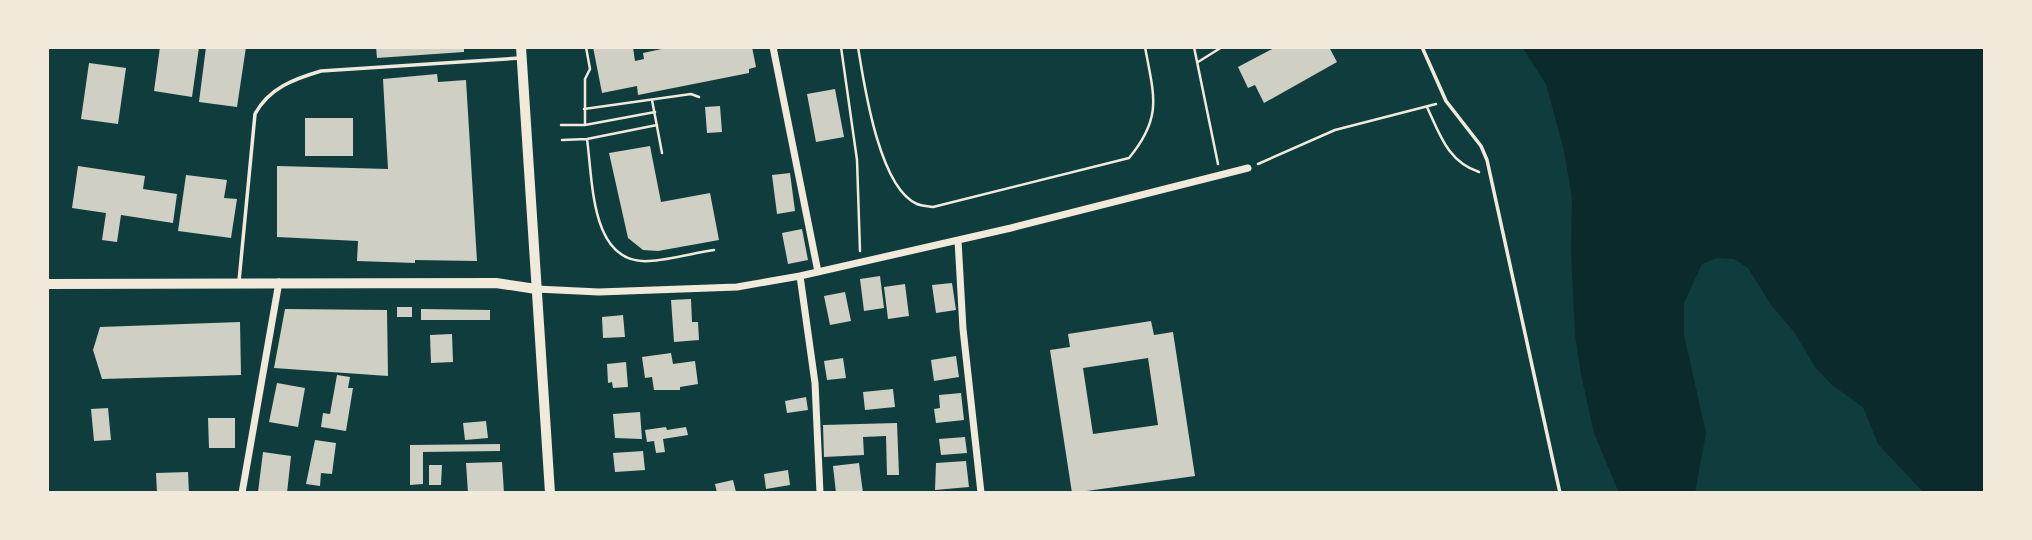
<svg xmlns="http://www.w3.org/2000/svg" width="2032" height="540" font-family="'Work Sans',sans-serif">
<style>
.water{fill:#0a2a2b}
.building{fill:#cfcfc3;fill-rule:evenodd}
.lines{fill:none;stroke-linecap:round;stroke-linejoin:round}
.path{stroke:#f1e9da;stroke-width:2.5}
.service{stroke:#f1e9da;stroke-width:3.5}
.minor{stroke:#f1e9da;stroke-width:7}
.tertiary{stroke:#f1e9da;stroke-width:10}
.secondary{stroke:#f1e9da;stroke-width:10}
</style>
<rect width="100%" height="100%" fill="#0f3d3e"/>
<path class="water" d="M1522 47H1985V493H1924L1878 444 1863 407 1832 385 1815 367 1795 333 1771 305 1748 268 1734 259 1717 258 1702 264 1684 303V335L1706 433 1695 493H1619L1594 433 1581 374 1575 335 1571 252 1572 198 1564 151 1546 84Z"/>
<path class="building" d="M160 47H199L192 97 154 91Z
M206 47H246L237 107 199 102Z
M376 47H464V52L377 58Z
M593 47H633L635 61 644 59 643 53 671 47H752L756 67 749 69V73L638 95 637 86 602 93Z
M1276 47H1329L1337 62 1264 103 1255 85 1248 88 1238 67Z
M89 63 126 68 118 124 81 119Z
M437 74 438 82 466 80 477 261 415 260V263L357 261 358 241 277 237V166L388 169 383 79Z
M835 89 844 137 816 142 807 94Z
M720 106 722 132 707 133 705 107Z
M305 118H353V156H305Z
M650 146 661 202 710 193 719 240 658 251 643 250 628 238 609 153Z
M78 166 145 176 143 189 177 194 173 223 121 215 117 242 102 240 106 213 72 208Z
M790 173 795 211 777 214 772 175Z
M186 175 227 180 224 198 237 199 231 238 178 231Z
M802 229 808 260 788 264 782 233Z
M880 276 884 308 864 311 860 279Z
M952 283 956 310 936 313 932 285Z
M905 284 909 316 888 319 884 287Z
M845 292 851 321 830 325 824 296Z
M691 299 692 322H698L699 340 674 342 671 300Z
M397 307H412V317H397Z
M285 309 387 310 388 376 274 368Z
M421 309 490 310V320H421Z
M623 315 625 337 603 338 602 317Z
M1151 321 1154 335 1173 332 1195 476 1072 493 1050 350 1070 347 1068 334ZM1148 358 1158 425 1093 434 1083 368Z
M240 322 241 375 102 379 93 350 100 327Z
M452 334 453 362 431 363 430 335Z
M671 353 673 364 695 361 698 384 680 387V390H654L652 377 645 378 642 357Z
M956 356 959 377 934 381 931 360Z
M843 358 846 378 827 380 824 361Z
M626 362 628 387 613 388 612 382 608 383 607 364Z
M337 375 350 377 348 388H353L346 431 321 427 323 413 330 414Z
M277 383 305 388 298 427 269 422Z
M893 389 895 407 865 410 863 392Z
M961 393 964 420 936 423 934 409 940 408 939 395Z
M806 397 808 410 787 413 785 401Z
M108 408 111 440 94 441 91 409Z
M640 412 642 439 615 438 613 414Z
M208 418H235V448H209Z
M486 421 488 438 465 440 463 423Z
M897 423 899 475H887L886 436 863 437 864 455 824 457 823 425Z
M666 427 667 430 686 427 688 435 663 439 665 452 656 453 654 441 647 442 645 430Z
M965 437 967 453 941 455 939 439Z
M315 440 336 443 332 474 321 473 320 486 306 484Z
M500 444V451L423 452V484L410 485V445Z
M643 451 645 470 615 472 613 453Z
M263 452 291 456 287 493 258 492Z
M966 461 969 487 935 490 936 463Z
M502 462 504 493H468L466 463Z
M859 463 863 493H836L833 466Z
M429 465H442L441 485H429Z
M788 470 790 485 766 489 764 474Z
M188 472 189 493H157L156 473Z
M733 480 736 492 717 493 715 484Z"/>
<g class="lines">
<path class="path" d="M841 47 857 160 860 251
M858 47C864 84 879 188 917 204 922 206 928 206 933 207L1129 158C1163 117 1154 96 1145 47
M1194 47 1218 164
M1198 62 1222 47
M652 100 662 153
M1427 107C1440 135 1448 162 1479 172
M584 109 691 94 699 97
M561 125H585L655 112
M585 125V79L590 69 586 47
M587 139C593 181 590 265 649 261 670 260 693 253 714 250
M562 140 587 139 657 125
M1258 164 1335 130 1436 104"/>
<path class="service" d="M1422 47 1446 101 1481 146 1487 160 1560 493
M239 281 255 114C269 88 294 79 321 71L520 58"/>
<path class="minor" d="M773 47 818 272
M958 240 963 329 981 493
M800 276 815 383 820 493
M536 289 599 292 737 287 800 276 1011 228 1248 168
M242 493 279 282"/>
<path class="tertiary" d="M47 284 496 283 536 289"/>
<path class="secondary" d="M521 47 550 493"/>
</g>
<rect width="2032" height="540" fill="none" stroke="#f1e9da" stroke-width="98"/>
</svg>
